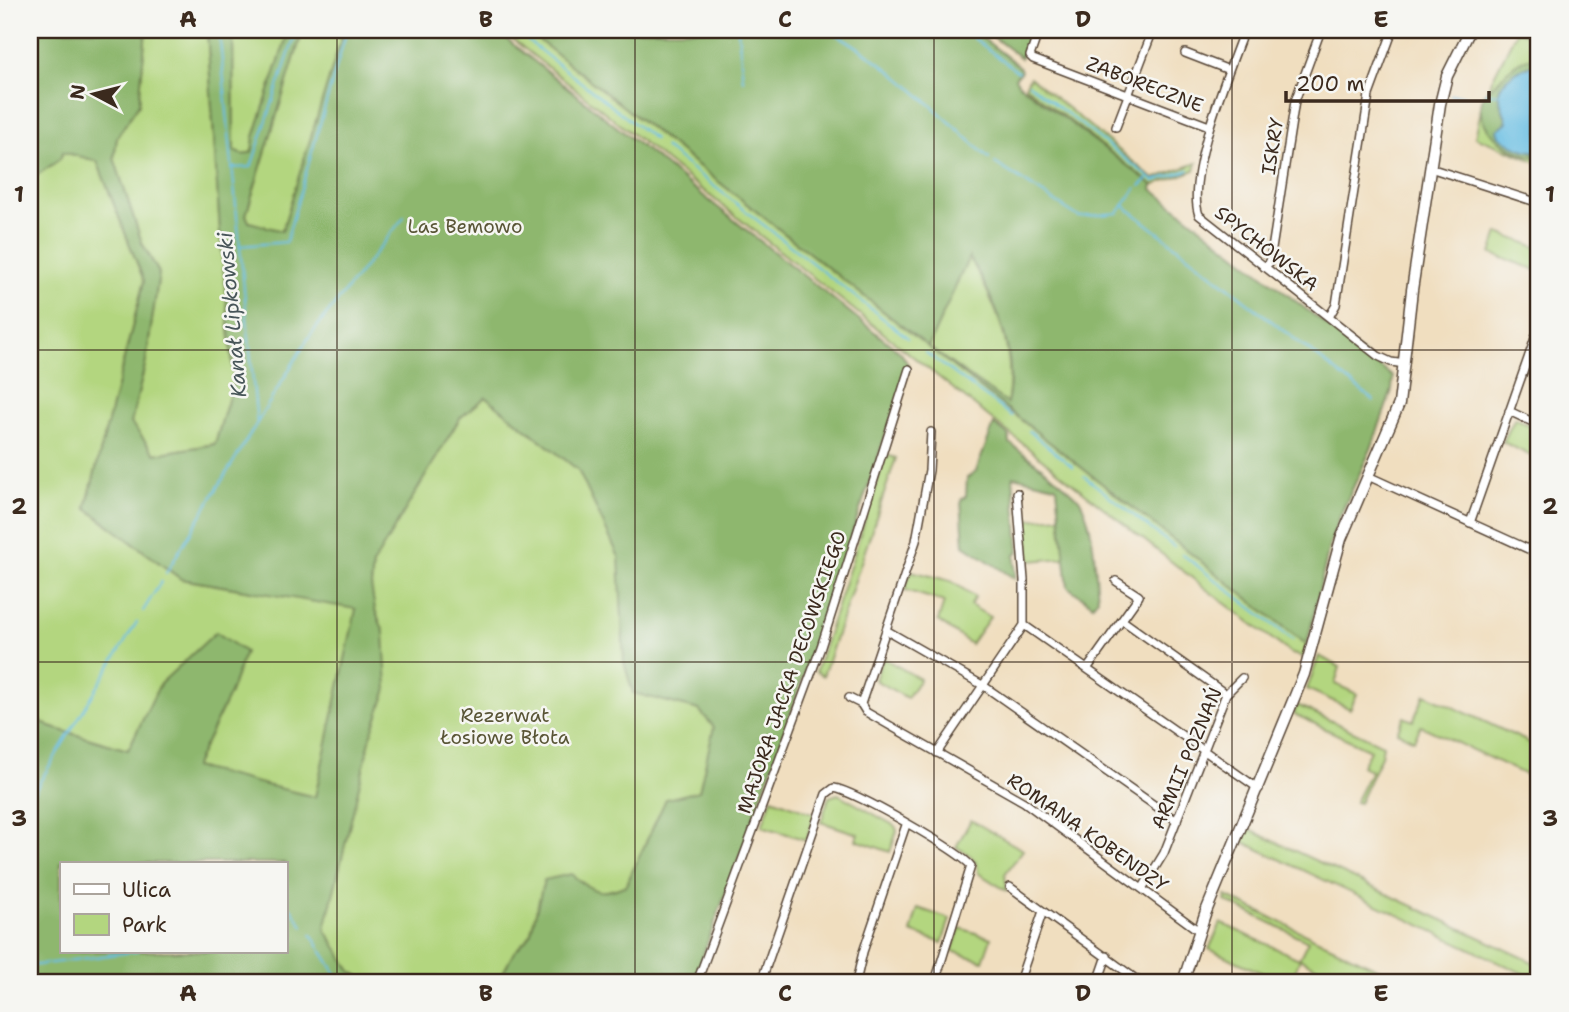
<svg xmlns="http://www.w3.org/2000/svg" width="1569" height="1012" font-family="'Shantell Sans',sans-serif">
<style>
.green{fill:#b3d67f;stroke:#77804e;stroke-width:2}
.forest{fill:#8eb76e;stroke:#647046;stroke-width:2;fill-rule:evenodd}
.water{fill:#66bde3;stroke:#507480;stroke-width:2}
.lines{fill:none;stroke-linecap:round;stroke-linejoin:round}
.stream{stroke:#66bde3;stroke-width:2}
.street-casing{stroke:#564536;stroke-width:10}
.secondary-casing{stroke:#564536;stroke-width:13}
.street{stroke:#fff;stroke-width:7}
.secondary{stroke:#fff;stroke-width:10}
.grid{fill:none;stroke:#3b2a1e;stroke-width:2;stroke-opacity:0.55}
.labels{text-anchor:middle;stroke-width:5;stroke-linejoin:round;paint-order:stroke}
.street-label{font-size:19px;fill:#3b2a1e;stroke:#f6f6f2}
.park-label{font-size:19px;fill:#595536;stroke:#f6f6f2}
.water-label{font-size:21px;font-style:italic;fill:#485659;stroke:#f6f6f2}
.neatline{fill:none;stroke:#3b2a1e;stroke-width:2.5}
.grid-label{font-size:23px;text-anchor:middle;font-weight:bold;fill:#3b2a1e}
</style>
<rect width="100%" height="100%" fill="#f6f6f2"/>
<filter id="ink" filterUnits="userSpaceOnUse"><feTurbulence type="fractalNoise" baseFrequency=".0143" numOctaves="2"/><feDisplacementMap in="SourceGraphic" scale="14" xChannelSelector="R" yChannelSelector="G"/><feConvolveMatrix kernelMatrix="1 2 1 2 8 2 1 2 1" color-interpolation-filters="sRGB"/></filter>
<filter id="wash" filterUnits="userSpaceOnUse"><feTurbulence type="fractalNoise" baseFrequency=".00686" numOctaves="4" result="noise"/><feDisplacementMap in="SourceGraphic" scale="28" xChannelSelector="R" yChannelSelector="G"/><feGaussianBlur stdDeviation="1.57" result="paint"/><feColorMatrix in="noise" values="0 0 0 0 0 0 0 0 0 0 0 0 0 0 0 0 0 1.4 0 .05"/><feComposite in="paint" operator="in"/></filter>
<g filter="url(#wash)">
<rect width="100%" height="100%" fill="#f0debf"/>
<path class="green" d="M146 30H207L220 232 234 380 215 444 155 454 131 423 146 361 159 273 142 243 114 158 117 137 139 104Z
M233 30H289L254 137 252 152 243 155 234 151Z
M303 30H344L282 231 249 222 246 215Z
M501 30H526L1307 645 1303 657 1292 654 1206 589Z
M1517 30 1539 39V56C1514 59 1504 77 1486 92Z
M1030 77 1154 179 1197 163 1195 170 1153 185 1025 86Z
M1482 106C1486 135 1509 156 1539 157V163L1475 137Z
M30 143 97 161 144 281 86 508 181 579 356 608 371 588 373 564 446 428 483 392 584 466 734 703 700 795 620 905 535 941 505 982H352L285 863 203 769 194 767 230 693 216 633 160 684 128 750 50 727 30 714Z
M1498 233 1539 248V271L1491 254Z
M969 256C995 303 1017 349 1007 404L928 347Z
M1515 418 1539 430 1537 459 1503 442Z
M886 455 896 458 823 676 816 671Z
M1061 517 1065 558 1030 561 1027 520Z
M911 571 951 581 975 597 970 605 990 617 971 644 938 621 944 602 905 590Z
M1319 656 1340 667 1335 684 1357 694 1350 709 1307 689Z
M883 658 920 679 907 698 875 680Z
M1425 694 1539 747V781L1421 726 1414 740 1397 732 1404 717 1413 721Z
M1297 705 1383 745 1381 756 1359 803 1355 802 1371 771 1362 766 1370 750 1294 714Z
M838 794 895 826 897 831 890 852 856 840 858 834 821 822 829 797Z
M772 798 815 814 806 840 762 826Z
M971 820 1023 850 1005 874 1007 891 978 873C978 858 967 853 956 847Z
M1248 829 1539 965V981L1243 842Z
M1226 896 1406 982H1348L1300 959 1291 982H1282L1209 949 1221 923 1299 959 1308 941 1225 901Z
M918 908 950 919 942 943 911 932Z
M960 928 991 938 983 961 952 951Z"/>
<path class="forest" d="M30 30H146L139 104 117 137 114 158 142 243 159 273 146 361 131 423 155 454 215 444 234 380 220 232 207 30H233L234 151 243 155 252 152 254 137 289 30H303L246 215 249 222 282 231 344 30H495L901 353 909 366 778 750 693 982H498L514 952 530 936 544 880 571 874C593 891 599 897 626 885L666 799 699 791 714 727 699 710 633 693 624 662 619 557 578 470 486 397 460 418 373 564 371 585 375 610 384 632 387 689 372 732 325 929 351 971 369 982H30V714L50 727 128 750 160 684 216 632 245 652 230 693 194 767 315 797 356 609 181 579 86 508 144 281 97 161 63 152 60 159 30 180ZM61 863H285V951H61Z
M526 30H972L1019 66 1021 71 1015 78 1019 84 1153 185 1152 189 1393 377 1392 390 1371 449 1338 520 1329 547 1307 645ZM969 257C995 299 1019 353 1007 403L928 347Z
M984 30H1030L1021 58Z
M1539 56V64L1528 66 1500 87 1498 94 1507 123 1504 126 1533 152 1539 151V157C1513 156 1464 124 1486 92 1489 88 1495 85 1498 81 1510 67 1521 58 1539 56Z
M994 424 1009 436 1010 443C1023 454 1075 490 1081 502 1095 530 1095 569 1098 598L1093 605 1068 587 1057 488 1055 486 1013 476 1019 552 1015 554V579L964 545 961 500 966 496 967 478 976 471Z"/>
<path class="water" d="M1539 64V151C1524 153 1510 144 1499 136L1497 130 1507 122 1498 94C1502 76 1523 66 1539 64Z"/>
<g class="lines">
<path class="stream" d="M219 30 257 423
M514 30 654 139
M738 30 743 80
M829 30C889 62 939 113 989 158
M963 30 1018 72
M1029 84 1154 181 1189 170
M1485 93 1498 94
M1451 95H1465
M664 147 908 338
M995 163 1079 217 1118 213 1136 188
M232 168 251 167 297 30
M1140 186 1148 179
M1123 205 1374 401
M239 246 286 242 347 30
M925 352 1012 416
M1029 431 1073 467
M1084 476 1174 547
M1182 554 1293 640
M166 573 309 337 404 217
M143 611 161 582
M30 798 137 622
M285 908H291L303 926
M311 934 341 982
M30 966 139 951"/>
</g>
</g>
<g filter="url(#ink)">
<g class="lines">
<g class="street-casing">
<path id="street" d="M1039 30 1030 56 1033 59 1209 126
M1244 30C1230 68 1185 177 1199 215L1378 356 1391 362 1405 364
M1534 30 1539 32
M1185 53 1229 70
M1116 127 1153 30
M1430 168 1539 203
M1264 267 1270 262 1295 101 1321 30
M1329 317 1336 305 1369 95 1393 30
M1509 411 1539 425
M1368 476 1539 554
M1017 493 1024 580V625
M1470 523 1539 327
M1122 620 1226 694
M1024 625 1259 789
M886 630 984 686 1177 821
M1087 669 1139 596 1116 581
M849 698 861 704 866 712 1024 802 1199 931
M861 704 916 541 929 470 931 432
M937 753 1024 625
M1010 887 1140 982
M1142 889 1164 853 1226 694 1242 678
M697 982 821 647 909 369
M761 982 826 794 834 788C854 791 960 851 971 866L935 982
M856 982 863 952 906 825
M1019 982 1043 911
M1098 982 1107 956"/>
</g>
<g class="secondary-casing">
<path id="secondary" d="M1183 982 1205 914 1304 674 1341 539 1399 404 1412 290 1440 104 1447 76 1470 30"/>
</g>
<use href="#street" class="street"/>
<use href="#secondary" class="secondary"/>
</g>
</g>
<path class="grid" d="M337 30V982M635 30V982M934 30V982M1232 30V982M30 350H1539M30 662H1539"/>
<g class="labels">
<g class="street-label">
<text transform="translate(1145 84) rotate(21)" y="7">ZABORECZNE</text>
<text transform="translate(1272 146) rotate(-81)" y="7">ISKRY</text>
<text transform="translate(1267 248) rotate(38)" y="7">SPYCHOWSKA</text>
<text transform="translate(791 672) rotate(-71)" y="7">MAJORA JACKA DECOWSKIEGO</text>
<text transform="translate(1186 758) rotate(-67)" y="7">ARMII POZNAŃ</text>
<text transform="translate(1088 832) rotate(35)" y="7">ROMANA KOBENDZY</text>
</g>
<g class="park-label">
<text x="465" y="233">Las Bemowo</text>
<text x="505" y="722">Rezerwat<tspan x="505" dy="22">Łosiowe Błota</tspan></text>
</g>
<g class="water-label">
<text transform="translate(232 315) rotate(-95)" y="7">Kanał Lipkowski</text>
</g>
</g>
<rect width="1569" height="1012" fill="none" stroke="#f6f6f2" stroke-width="77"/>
<rect x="60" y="862" width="228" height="91" fill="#f6f6f2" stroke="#aba49d" stroke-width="2"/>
<rect x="74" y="884" width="35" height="10" fill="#ffffff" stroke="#aba49d" stroke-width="2"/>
<text x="122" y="897" font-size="21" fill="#3b2a1e">Ulica</text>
<rect x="74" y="914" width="35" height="21" fill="#b3d67f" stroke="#aba49d" stroke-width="2"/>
<text x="122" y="932" font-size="21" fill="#3b2a1e">Park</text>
<g transform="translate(94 94) rotate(277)" stroke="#f6f6f2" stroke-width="5" paint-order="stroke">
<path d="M0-5L12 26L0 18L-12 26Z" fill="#3b2a1e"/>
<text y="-10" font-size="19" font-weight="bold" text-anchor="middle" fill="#3b2a1e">N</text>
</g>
<path d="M1286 91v10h203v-10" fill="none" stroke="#3b2a1e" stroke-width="3.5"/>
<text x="1296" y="91" font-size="21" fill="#3b2a1e" stroke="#f6f6f2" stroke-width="5" paint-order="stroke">200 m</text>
<rect x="38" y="38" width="1492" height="936" class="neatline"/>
<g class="grid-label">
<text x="188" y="27">A</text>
<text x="486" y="27">B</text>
<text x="785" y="27">C</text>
<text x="1083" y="27">D</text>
<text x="1381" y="27">E</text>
<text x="19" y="202">1</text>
<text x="1550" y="202">1</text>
<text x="19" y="514">2</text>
<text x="1550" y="514">2</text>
<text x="19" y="826">3</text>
<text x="1550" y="826">3</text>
<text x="188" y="1001">A</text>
<text x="486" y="1001">B</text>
<text x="785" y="1001">C</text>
<text x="1083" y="1001">D</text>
<text x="1381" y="1001">E</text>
</g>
</svg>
